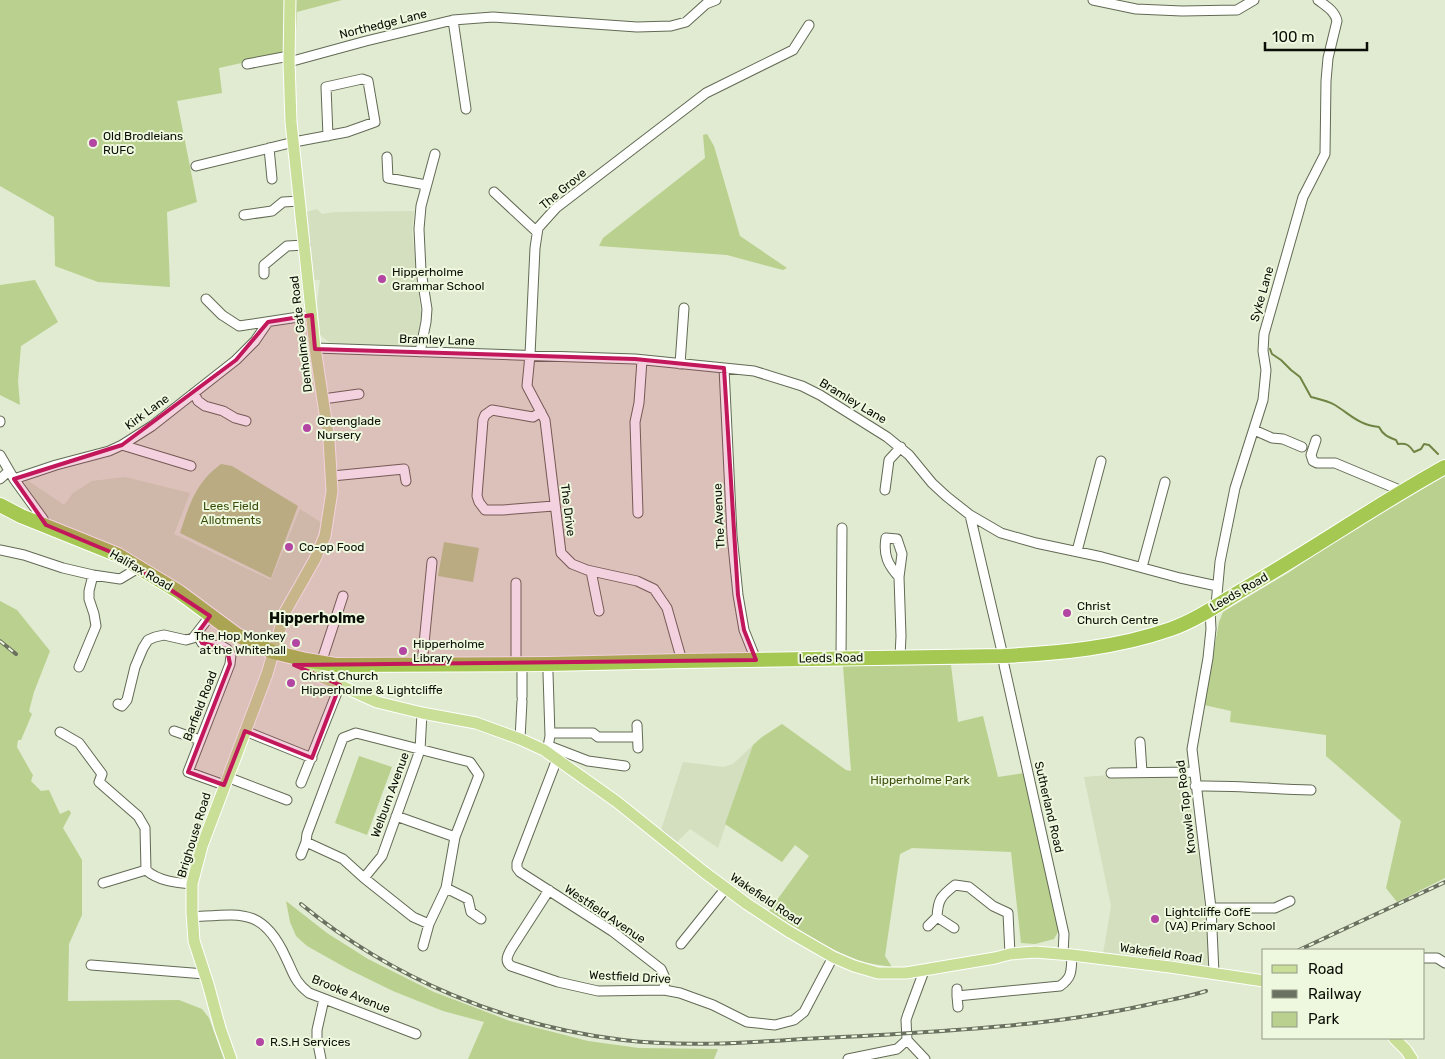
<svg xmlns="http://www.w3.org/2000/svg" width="1445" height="1059" font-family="Rubik,sans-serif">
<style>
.built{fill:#d3dfbf}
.green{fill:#bad08e}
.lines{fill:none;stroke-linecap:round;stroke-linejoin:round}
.stream{stroke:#708444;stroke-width:2}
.minor-casing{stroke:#626a54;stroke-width:11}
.major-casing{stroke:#fff;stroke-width:13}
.highway-casing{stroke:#fff;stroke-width:16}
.minor{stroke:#fff;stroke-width:9}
.major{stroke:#c9de97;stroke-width:11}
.highway{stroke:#a5c852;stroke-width:14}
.rail-casing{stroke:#6b7161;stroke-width:4}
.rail{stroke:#eef8de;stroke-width:2;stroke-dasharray:5.5;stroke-linecap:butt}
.marked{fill:#c2185b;fill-opacity:0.2;stroke:#c2185b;stroke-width:4;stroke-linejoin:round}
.poi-dot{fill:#b345a3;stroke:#eef8de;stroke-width:2}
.labels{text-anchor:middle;stroke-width:4;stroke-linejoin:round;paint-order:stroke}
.street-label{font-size:12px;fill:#0b0e06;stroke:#eef8de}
.poi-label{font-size:12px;fill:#0b0e06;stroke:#eef8de;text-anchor:start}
.park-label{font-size:12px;fill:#3c4d0a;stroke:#eef8de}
.quarter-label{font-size:15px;font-weight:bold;fill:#0b0e06;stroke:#eef8de}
</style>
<rect width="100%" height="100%" fill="#e1ebd1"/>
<path class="built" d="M317 209 322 214 335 212 414 211 412 232 421 314 418 341 413 346 406 348 336 343 329 342 320 335 317 303 320 280H313L306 212Z
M125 477 190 493 174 534 271 580 300 509 322 523 308 561 286 599 269 643 229 623 177 581 107 543 53 524 24 484 27 480 64 505 73 493 92 481Z
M753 745 718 848 690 829 677 842 661 830 683 762 723 767 733 764Z
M1121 774 1186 777 1193 816 1202 881 1210 962 1206 968 1103 954 1111 906 1084 777Z"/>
<path class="green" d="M0 0H342L297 12 295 51 219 68 222 93 177 101 197 202 167 212 170 287 98 282 55 266 54 217 0 186Z
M707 134 714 146 740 236 787 268 783 270 727 255 599 246 603 238 705 158 703 135Z
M35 280 58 322 21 346 18 381 20 405 0 395V285Z
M221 464 232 466 298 506 271 578 180 533C189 505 196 482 221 464Z
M1445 474V878L1397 902 1386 888 1401 821 1326 756V735L1230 722 1231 711 1204 705 1219 622 1223 612 1288 573 1368 519Z
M444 542 479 548 473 582 438 576Z
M0 601 17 610 50 651 34 692 29 711 32 714 21 740H18L17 747 31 772 33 775 31 781 41 791 49 790 60 814 69 810 71 813 63 828 82 860V915L69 944 68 1001 179 1000 202 1009 209 1018 224 1059H0Z
M951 665 958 722 983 716 998 777 1024 773 1059 930 1054 939 1035 944 1021 943 1011 852 912 848 900 854 885 956 892 967C886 966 879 965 873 964 838 957 799 929 769 911L809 856 795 845 782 862 725 824 753 745 762 737 782 724 846 770 851 771 843 666Z
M359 756 392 767 367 835 335 823Z
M286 901 327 933 368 959 434 992 510 1021 588 1041 639 1048 718 1049 714 1059H468L484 1022 443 1011 393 991 348 969 307 946 296 936 290 922Z"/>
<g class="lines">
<path class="stream" d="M1270 349 1272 354 1281 360 1291 370 1300 377 1311 397C1319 399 1328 401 1335 405 1351 415 1359 425 1379 427 1383 435 1388 437 1396 440L1398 444C1407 443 1409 445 1414 452L1421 449 1424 444 1429 445 1438 454"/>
<g class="minor-casing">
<path id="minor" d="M1093 0 1136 9 1182 11 1237 10 1254 0
M453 20 466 109
M289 62 366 41 453 20 493 17 637 27 671 26 686 22 706 4 716 0
M247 64 289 56
M269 148 272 179
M387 157 388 178 426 185
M196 166 294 142 347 132 375 122 368 81 362 79 326 87 328 136
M494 192 537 232
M244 215 272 211 283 202 300 201
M264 274V265L287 246 305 245
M206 299 222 315 239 326 312 315
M315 348 635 359 754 371 802 386 820 395 887 437 909 455 932 483 946 496 970 515 1001 533 1036 543 1102 557 1180 578 1217 586
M420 352 426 322 427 309 421 271 419 229 421 206 435 154
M680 364 684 308
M724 368 732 535 738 595 744 630 756 660
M194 393 198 401 205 406 223 411 235 418 246 421
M323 399 359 394
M541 412 533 417 492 410 485 415 483 420 477 496 479 502 485 510H503L554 506
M0 421V422
M1254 430 1272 438 1283 439 1302 447
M1316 440 1311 455 1313 461 1317 463H1335L1402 491
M122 445 191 466
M0 455 14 479 43 519 46 525
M332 476 404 469 406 481
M0 479 9 471
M14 479 56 465 109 451 122 445 152 426 236 360 255 341 268 322
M885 490 889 460 901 447
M638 513 635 422 639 403 642 360
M970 515 1003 656
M0 550 24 555 63 568 93 575 120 579 140 567
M1077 551 1101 461
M1142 567 1165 482
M591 571 599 611
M899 577C888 565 883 555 886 538L897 539 902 554 899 577 901 636 900 657
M1216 605 1220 562 1235 488 1263 400 1266 370 1263 351 1264 334 1303 197 1325 154 1326 81 1328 58 1337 21C1335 11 1326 6 1318 0
M1210 610 1211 629 1208 658 1192 749 1211 908 1214 973
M197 634 202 643 211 646 220 645 227 649 231 655 230 664 188 772 224 785
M841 658 842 528
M682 661 667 608 654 589 637 581 587 570 572 564 561 553 545 420 527 386 530 355 535 248 538 228 556 208 706 93 793 50 809 25
M321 663 343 596
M422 664 432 562
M516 664V583
M1004 665 1064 934 1063 954
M79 667 96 626 94 614 89 599V591L93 575
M522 697V664
M118 704 122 706 127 700 135 667 143 648 148 640 155 637 164 635 186 640 193 638 210 616
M637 725 638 748
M174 731 200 740
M245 731 312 758
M60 732 79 743 102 774 99 782 138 816 145 828 146 870C158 881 177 883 192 884
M550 733H593L598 737H637
M520 739 522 701
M1140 742 1142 772
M549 746 588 761 625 766
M547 752 550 736 548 673
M557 759 517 863V868L520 872 612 931 661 969 665 978 664 990
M1111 773 1194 772
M227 777 287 800
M301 783 340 685
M1195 786C1234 785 1272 789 1311 790
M396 816 455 837
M306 842 343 859 364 878 413 917 429 924
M301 855 306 842 307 834 343 738 356 733 470 762 479 775 455 837 446 888 429 924 423 946
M364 878 382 856 420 750 422 713
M103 883 146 870
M446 888 468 899 471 912 481 919
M549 890 511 949C508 955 504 961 511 966L558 982 598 991 664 990 680 993 713 1005 747 1022 775 1025 794 1020 804 1012 833 957
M1211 908H1275L1290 901
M192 917C241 914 263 907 286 958 294 974 294 981 309 993L416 1034
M937 917 954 928
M928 926 937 917C938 899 941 896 955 885L969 887 993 906 1008 913 1010 954
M681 944 726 888
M1424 958H1437L1445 963
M91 965 205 974
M957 989V996L1060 986C1073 977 1071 970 1072 955
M957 996 958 1007
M907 1040 925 1059
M321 1059 317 1039V1030L324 999
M848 1059 897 1049 907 1040 906 1020 908 1014 924 971"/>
</g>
<g class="major-casing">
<path id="major" d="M306 660 319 676 377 702 422 713 476 723 520 739 544 750 617 802 704 872 747 904 788 931 833 957 854 966 878 973H906L995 958 1010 954 1035 952 1072 955 1170 967 1264 981
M1394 1038 1406 1050 1412 1059
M231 1059 220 1028 208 984 194 941 192 912V884L202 846 267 674 285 612 315 559 325 536 332 491 329 440 315 348 291 122 289 62 290 0"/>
</g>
<g class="highway-casing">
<path id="highway" d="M0 505 21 516 118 555 179 592 237 635 273 652 306 660 335 665 548 664 682 661 1003 656C1060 653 1117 648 1171 629 1197 620 1220 603 1244 589 1312 550 1376 505 1445 467"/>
</g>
<use href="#minor" class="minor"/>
<use href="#major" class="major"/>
<use href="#highway" class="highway"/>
<g class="rail-casing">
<path id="rail" d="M0 641 16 654
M301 904C392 979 506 1026 623 1040 683 1047 743 1043 803 1039 844 1037 885 1035 926 1032 1001 1027 1076 1021 1151 1004 1169 1000 1188 997 1206 991
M1299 950 1445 882"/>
</g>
<use href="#rail" class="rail"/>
</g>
<path class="marked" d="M312 315 315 349 635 359 724 368 738 595 744 630 756 660 294 665 340 685 312 758 245 731 224 785 188 772 230 664 227 649 202 643 197 634 210 616 118 555 46 525 14 479 122 445 236 360 268 322Z"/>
<g class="poi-dot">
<circle cx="93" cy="143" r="5"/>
<circle cx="382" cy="279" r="5"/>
<circle cx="307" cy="428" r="5"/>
<circle cx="289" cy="547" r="5"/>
<circle cx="1067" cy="613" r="5"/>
<circle cx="296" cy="643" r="5"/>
<circle cx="403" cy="651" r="5"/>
<circle cx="291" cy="683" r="5"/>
<circle cx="1155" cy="919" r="5"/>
<circle cx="260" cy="1042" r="5"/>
</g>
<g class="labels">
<g class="street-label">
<text transform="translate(383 24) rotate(-14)" y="4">Northedge Lane</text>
<text transform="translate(563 189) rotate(-40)" y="4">The Grove</text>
<text transform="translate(1262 294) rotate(-74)" y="4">Syke Lane</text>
<text transform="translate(301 334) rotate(-97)" y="4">Denholme Gate Road</text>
<text transform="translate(437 340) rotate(2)" y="4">Bramley Lane</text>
<text transform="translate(853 401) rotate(31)" y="4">Bramley Lane</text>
<text transform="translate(147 412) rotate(-36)" y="4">Kirk Lane</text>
<text transform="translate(568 510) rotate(83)" y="4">The Drive</text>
<text transform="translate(719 516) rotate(-93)" y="4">The Avenue</text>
<text transform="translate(141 570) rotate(30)" y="4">Halifax Road</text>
<text transform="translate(1239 592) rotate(-30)" y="4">Leeds Road</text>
<text transform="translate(831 658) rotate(-1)" y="4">Leeds Road</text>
<text transform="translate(200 706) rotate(-69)" y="4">Barfield Road</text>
<text transform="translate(390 795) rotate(-70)" y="4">Welburn Avenue</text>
<text transform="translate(1049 807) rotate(77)" y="4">Sutherland Road</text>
<text transform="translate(1186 807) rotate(-97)" y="4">Knowle Top Road</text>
<text transform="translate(194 835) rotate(-73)" y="4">Brighouse Road</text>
<text transform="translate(766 899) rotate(34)" y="4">Wakefield Road</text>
<text transform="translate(605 914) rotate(34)" y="4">Westfield Avenue</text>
<text transform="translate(1161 953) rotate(8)" y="4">Wakefield Road</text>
<text transform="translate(630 977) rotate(3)" y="4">Westfield Drive</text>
<text transform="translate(351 994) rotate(22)" y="4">Brooke Avenue</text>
</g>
<g class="poi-label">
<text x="103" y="140">Old Brodleians<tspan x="103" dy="14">RUFC</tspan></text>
<text x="392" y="276">Hipperholme<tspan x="392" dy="14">Grammar School</tspan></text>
<text x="317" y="425">Greenglade<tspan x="317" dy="14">Nursery</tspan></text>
<text x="299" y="551">Co-op Food</text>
<text x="1077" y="610">Christ<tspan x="1077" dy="14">Church Centre</tspan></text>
<text x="286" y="640" text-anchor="end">The Hop Monkey<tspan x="286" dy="14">at the Whitehall</tspan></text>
<text x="413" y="648">Hipperholme<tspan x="413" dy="14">Library</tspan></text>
<text x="301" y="680">Christ Church<tspan x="301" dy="14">Hipperholme &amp; Lightcliffe</tspan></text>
<text x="1165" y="916">Lightcliffe CofE<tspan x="1165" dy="14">(VA) Primary School</tspan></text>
<text x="270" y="1046">R.S.H Services</text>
</g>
<g class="park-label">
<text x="231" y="510">Lees Field<tspan x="231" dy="14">Allotments</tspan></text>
<text x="920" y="784">Hipperholme Park</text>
</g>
<g class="quarter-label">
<text x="317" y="623">Hipperholme</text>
</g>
</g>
<rect x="1262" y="949" width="162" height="90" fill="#eef8de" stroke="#939a88"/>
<rect x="1272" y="965" width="25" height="8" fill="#c9de97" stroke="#939a88"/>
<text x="1308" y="974" font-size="15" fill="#0b0e06">Road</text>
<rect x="1272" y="990" width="25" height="8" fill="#6b7161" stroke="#939a88"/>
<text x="1308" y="999" font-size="15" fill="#0b0e06">Railway</text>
<rect x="1272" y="1012" width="25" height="15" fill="#bad08e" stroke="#939a88"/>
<text x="1308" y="1024" font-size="15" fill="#0b0e06">Park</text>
<path d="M1265 42v8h102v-8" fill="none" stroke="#0b0e06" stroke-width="2.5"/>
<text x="1272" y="42" font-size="15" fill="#0b0e06" stroke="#eef8de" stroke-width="4" paint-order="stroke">100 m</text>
</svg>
